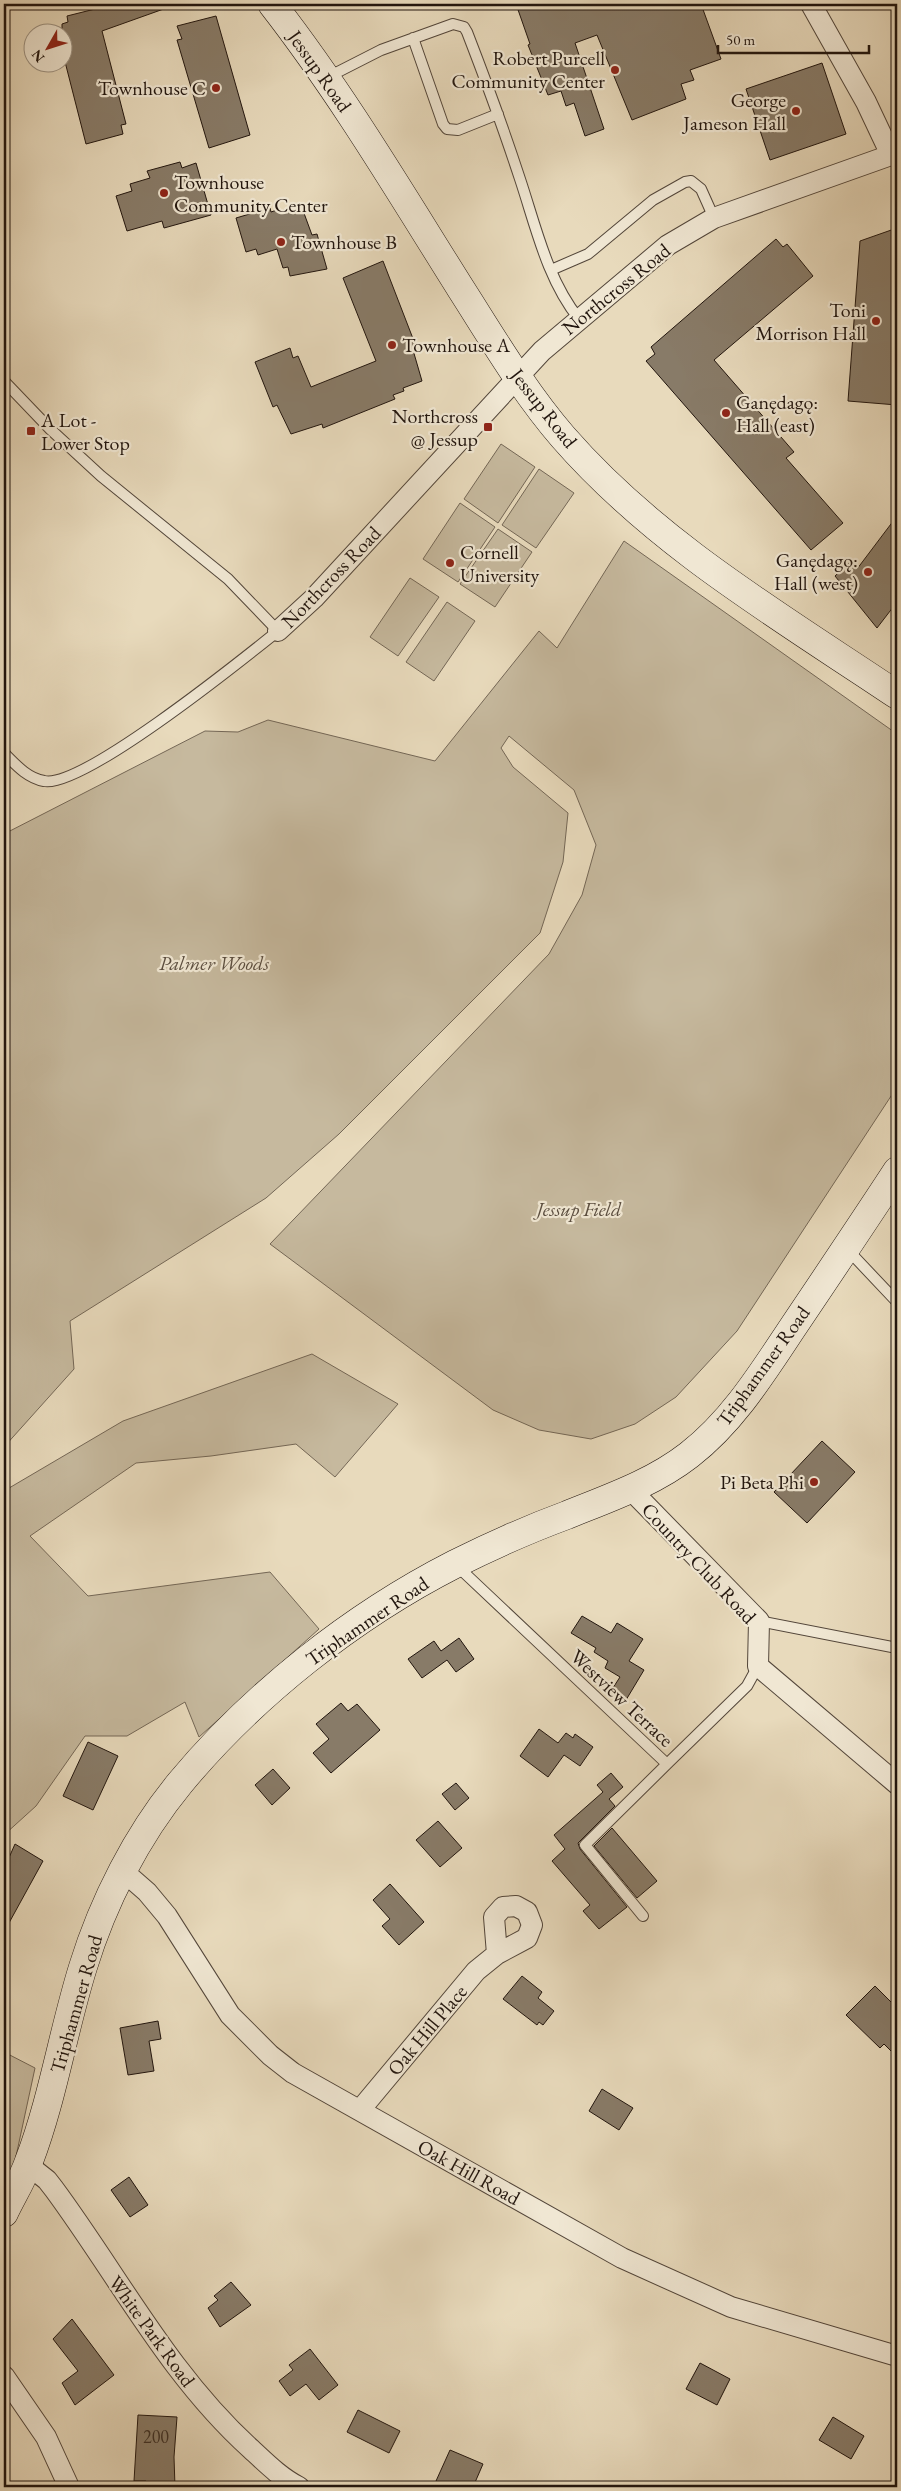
<svg xmlns="http://www.w3.org/2000/svg" width="901" height="2491" font-family="'EB Garamond',serif">
<style>
.green{fill:#c6b99e;stroke:#746756}
.building{fill:#887b68;stroke:#21150e}
.lines{fill:none;stroke-linecap:round;stroke-linejoin:round}
.lane-casing{stroke:#53463a;stroke-width:12}
.street-casing{stroke:#53463a;stroke-width:22}
.secondary-casing{stroke:#21150e;stroke-width:29}
.lane{stroke:#f0e7d3;stroke-width:10}
.street{stroke:#f0e7d3;stroke-width:20}
.secondary{stroke:#f0e7d3;stroke-width:28}
.poi-dot{fill:#8f2418;stroke:#f0e7d3;stroke-width:2}
.labels{text-anchor:middle;stroke-width:4.5;stroke-linejoin:round;paint-order:stroke}
.number-label{font-size:18px;fill:#3b2e24}
.poi-label{font-size:20px;fill:#21150e;stroke:#f0e7d3;text-anchor:end}
.street-label{font-size:20px;fill:#21150e;stroke:#f0e7d3}
.park-label{font-size:20px;font-style:italic;fill:#5b4e40;stroke:#f0e7d3}
</style>
<rect width="100%" height="100%" fill="#e8dabc"/>
<filter id="stains"><feTurbulence type="fractalNoise" baseFrequency=".004" numOctaves="4"/><feColorMatrix values="0 0 0 0 .2 0 0 0 0 .09 0 0 0 0 .02 0 0 0 .5 -.17"/></filter>
<radialGradient id="worn" r=".72"><stop offset=".6" stop-color="#630" stop-opacity="0"/><stop offset="1" stop-color="#630" stop-opacity=".3"/></radialGradient>
<path class="green" d="M501 444 535 467 498 523 464 499Z
M539 469 574 493 536 548 502 525Z
M460 503 495 527 458 582 423 559Z
M498 529 532 552 495 607 460 584Z
M624 541 897 734V1087L737 1331 676 1397 635 1424 591 1439 539 1430 493 1410 270 1244 549 954 582 895 596 845 574 790 509 736 501 748 513 767 568 813 563 862 540 933 339 1134 266 1198 70 1321 74 1369 4 1447V834L205 731 238 732 268 720 435 761 539 631 557 648Z
M410 578 439 597 398 656 370 637Z
M447 602 475 621 434 681 406 662Z
M312 1354 398 1404 335 1477 296 1444 211 1456 136 1463 30 1536 88 1596 270 1572 319 1629 199 1737 185 1702 127 1736H85L36 1806 4 1835V1491L123 1421Z
M4 2052 35 2068 4 2212Z"/>
<path class="building" d="M102 4H172V6L102 31 126 124 121 125 123 134 86 144 62 50V24L68 22 67 16 103 7Z
M516 4H701L721 59 690 70 694 80 681 84 686 99 632 120 597 35 575 43 604 129 585 136 574 103 566 106 561 91 548 95 528 45 530 44Z
M216 16 250 135 209 148 177 40 182 39 177 26Z
M822 63 846 134 770 160 746 89Z
M180 162 182 168 196 163 211 215 164 228 162 221 127 231 116 196 132 191 130 184 150 178 147 171Z
M301 205 312 235 317 234 327 269 290 276 288 267 283 268 277 249 258 255 256 249 246 252 236 218 270 208 271 212 280 209 281 211Z
M897 228V405L848 401 860 241Z
M776 239 783 247 787 244 813 276 714 360 794 452 786 458 843 523 811 550 646 361 655 354 651 347Z
M383 261 417 349 413 350 422 381 403 388 404 391 393 395 395 399 323 428 322 424 291 434 277 405 273 407 255 362 290 348 293 358 298 356 311 387 376 361 343 278Z
M897 516V602L877 628 835 576 851 561 857 569Z
M822 1441 855 1472 807 1523 774 1492Z
M582 1616 611 1633 617 1623 643 1639 629 1661 644 1670 626 1700 611 1691 620 1677 605 1668 608 1661 594 1652 596 1648 571 1633Z
M459 1638 474 1659 456 1672 447 1660 422 1678 408 1659 434 1641 441 1651Z
M341 1703 348 1711 357 1704 380 1730 331 1773 313 1753 329 1739 316 1724Z
M539 1729 558 1743 566 1733 573 1738 575 1734 593 1747 580 1766 564 1755 548 1777 520 1756Z
M88 1742 118 1756 93 1810 63 1796Z
M273 1769 290 1788 272 1805 255 1785Z
M611 1773 623 1787 609 1799 615 1806 578 1843 580 1849 627 1907 599 1929 583 1911 590 1905 552 1861 565 1849 554 1835 603 1792 597 1785Z
M456 1783 469 1798 455 1810 442 1794Z
M438 1821 462 1848 440 1867 416 1840Z
M612 1828 657 1881 637 1898 594 1846Z
M15 1844 43 1861 4 1932V1869Z
M390 1884 424 1922 399 1945 382 1926 390 1919 373 1900Z
M522 1976 542 1992 538 1998 554 2011 543 2025 539 2022 537 2025 503 1999Z
M875 1986 897 2008V2057L884 2044 880 2048 846 2015Z
M158 2021 161 2039 149 2041 154 2071 128 2075 120 2028Z
M602 2089 633 2108 619 2130 589 2111Z
M129 2177 148 2205 130 2217 111 2190Z
M231 2282 251 2305 220 2327 208 2308 218 2300 214 2296Z
M72 2319 114 2375 75 2405 62 2383 78 2371 53 2339Z
M310 2349 338 2385 319 2400 306 2384 290 2396 279 2381 293 2370 289 2365Z
M700 2363 730 2379 717 2405 686 2389Z
M358 2410 400 2431 389 2453 347 2432Z
M138 2415 177 2417 174 2457 175 2487H145L146 2481H134Z
M833 2417 864 2436 851 2459 819 2440Z
M450 2450 483 2464 473 2487H451L436 2481Z"/>
<g class="lines">
<g class="lane-casing">
<path id="lane" d="M413 38 443 124 447 129 458 130 498 114
M328 77 381 50 453 24 464 27 467 32C486 81 504 130 520 179 536 227 547 279 579 319
M551 270 588 254 653 200 685 182 691 181 701 189 714 218
M4 381 50 429 101 476 228 579 278 631C243 659 82 789 44 781 27 778 15 764 4 753
M847 1249 897 1302
M456 1565 667 1764 747 1686 758 1666
M759 1621 897 1648
M643 1916 585 1845 667 1764"/>
</g>
<g class="street-casing">
<path id="street" d="M278 631 314 598 542 351 668 245 714 218 891 155 866 102 811 4
M631 1490 759 1621 758 1666 897 1784
M123 1871 147 1892 167 1916 230 2015 270 2055 293 2073 622 2258 731 2307 897 2356
M516 1906 527 1912 532 1925 527 1938 497 1954 494 1917 503 1907Z
M360 2110 476 1971 497 1954
M28 2165 47 2180 54 2189C119 2277 169 2375 251 2449 266 2463 281 2478 299 2487
M4 2376 46 2437 69 2487"/>
</g>
<g class="secondary-casing">
<path id="secondary" d="M272 4C342 94 400 192 461 289 493 339 524 392 563 437 656 544 781 617 897 695
M4 2213C12 2196 23 2179 29 2161 53 2098 63 2031 83 1967 103 1902 137 1835 180 1783 253 1695 353 1616 455 1564 491 1546 529 1529 567 1515 609 1498 653 1483 689 1455 733 1421 763 1372 793 1327 828 1275 863 1223 897 1171"/>
</g>
<use href="#lane" class="lane"/>
<use href="#street" class="street"/>
<use href="#secondary" class="secondary"/>
</g>
<g class="poi-dot">
<circle cx="615" cy="70" r="5"/>
<circle cx="216" cy="88" r="5"/>
<circle cx="796" cy="111" r="5"/>
<circle cx="164" cy="193" r="5"/>
<circle cx="281" cy="242" r="5"/>
<circle cx="876" cy="321" r="5"/>
<circle cx="392" cy="345" r="5"/>
<circle cx="726" cy="413" r="5"/>
<rect x="483" y="422" width="10" height="10" rx="2.5"/>
<rect x="26" y="426" width="10" height="10" rx="2.5"/>
<circle cx="450" cy="563" r="5"/>
<circle cx="868" cy="572" r="5"/>
<circle cx="814" cy="1482" r="5"/>
</g>
<g class="labels">
<g class="number-label">
<text x="156" y="2443">200</text>
</g>
<g class="poi-label">
<text x="605" y="65">Robert Purcell<tspan x="605" dy="23">Community Center</tspan></text>
<text x="206" y="95">Townhouse C</text>
<text x="786" y="107">George<tspan x="786" dy="23">Jameson Hall</tspan></text>
<text x="174" y="189" text-anchor="start">Townhouse<tspan x="174" dy="23">Community Center</tspan></text>
<text x="291" y="249" text-anchor="start">Townhouse B</text>
<text x="866" y="317">Toni<tspan x="866" dy="23">Morrison Hall</tspan></text>
<text x="402" y="352" text-anchor="start">Townhouse A</text>
<text x="736" y="409" text-anchor="start">Ganędagǫ:<tspan x="736" dy="23">Hall (east)</tspan></text>
<text x="478" y="423">Northcross<tspan x="478" dy="23">@ Jessup</tspan></text>
<text x="41" y="427" text-anchor="start">A Lot -<tspan x="41" dy="23">Lower Stop</tspan></text>
<text x="460" y="559" text-anchor="start">Cornell<tspan x="460" dy="23">University</tspan></text>
<text x="858" y="567">Ganędagǫ:<tspan x="858" dy="23">Hall (west)</tspan></text>
<text x="804" y="1489">Pi Beta Phi</text>
</g>
<g class="street-label">
<text transform="translate(320 71) rotate(55)" y="7">Jessup Road</text>
<text transform="translate(616 289) rotate(-39)" y="7">Northcross Road</text>
<text transform="translate(544 408) rotate(52)" y="7">Jessup Road</text>
<text transform="translate(331 577) rotate(-46)" y="7">Northcross Road</text>
<text transform="translate(763 1366) rotate(-54)" y="7">Triphammer Road</text>
<text transform="translate(699 1563) rotate(47)" y="7">Country Club Road</text>
<text transform="translate(367 1621) rotate(-34)" y="7">Triphammer Road</text>
<text transform="translate(622 1698) rotate(43)" y="7">Westview Terrace</text>
<text transform="translate(76 2004) rotate(-74)" y="7">Triphammer Road</text>
<text transform="translate(427 2030) rotate(-50)" y="7">Oak Hill Place</text>
<text transform="translate(469 2172) rotate(29)" y="7">Oak Hill Road</text>
<text transform="translate(152 2331) rotate(54)" y="7">White Park Road</text>
</g>
<g class="park-label">
<text x="214" y="970">Palmer Woods</text>
<text x="579" y="1216">Jessup Field</text>
</g>
</g>
<rect width="901" height="2491" fill="none" stroke="#e8dabc" stroke-width="20"/>
<rect x="5" y="5" width="891" height="2481" fill="none" stroke="#21150e" stroke-width="2.5"/>
<rect x="10" y="10" width="881" height="2471" fill="none" stroke="#21150e"/>
<g transform="translate(48 48) rotate(231)"><circle r="24" fill="#f0e7d3" stroke="#9d9384"/>
<path d="M0-4L9 19L0 12L-9 19Z" fill="#8f2418"/>
<text y="-8" font-size="14" font-weight="bold" text-anchor="middle" fill="#21150e">N</text>
</g>
<path d="M718 45v8h151v-8" fill="none" stroke="#21150e" stroke-width="2.5"/>
<text x="726" y="45" font-size="15" fill="#21150e" stroke="#f0e7d3" stroke-width="4" paint-order="stroke">50 m</text>
<rect width="100%" height="100%" filter="url(#stains)"/>
<rect width="100%" height="100%" fill="url(#worn)"/>
</svg>
